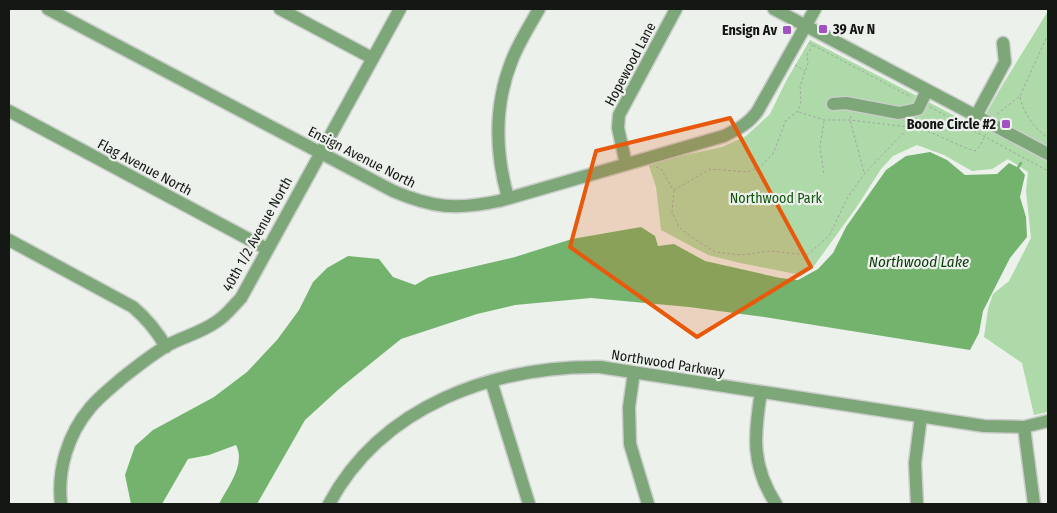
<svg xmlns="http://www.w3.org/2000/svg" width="1057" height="513" font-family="'Fira Sans Condensed',sans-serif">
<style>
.green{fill:#addaa8}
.water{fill:#74b36e}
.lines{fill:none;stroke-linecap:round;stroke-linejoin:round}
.stream{stroke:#74b36e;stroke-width:2.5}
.minor-casing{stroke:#caceca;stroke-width:15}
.path{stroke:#a1a5a1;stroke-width:1;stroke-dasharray:2.5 2.5;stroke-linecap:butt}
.minor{stroke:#7ea779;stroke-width:12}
.marked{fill:#e8590c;fill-opacity:0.2;stroke:#e8590c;stroke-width:4;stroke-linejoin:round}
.poi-dot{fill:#a152c2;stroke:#ecf1ec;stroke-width:2}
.labels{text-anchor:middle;stroke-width:4.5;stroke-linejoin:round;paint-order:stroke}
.poi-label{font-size:14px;font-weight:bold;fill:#151715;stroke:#ecf1ec;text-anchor:end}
.street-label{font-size:14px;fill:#151715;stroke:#ecf1ec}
.park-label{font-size:14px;fill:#11520d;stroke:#ecf1ec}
.water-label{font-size:15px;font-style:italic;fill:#0d390a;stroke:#ecf1ec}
</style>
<rect width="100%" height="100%" fill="#ecf1ec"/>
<path class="green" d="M1048 11V412L1034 415 1022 363 984 337 988 309 993 294 1009 281 1031 238 1026 191 1028 172 1008 159 992 169 972 171 944 155 917 145 893 156 881 169 856 208 814 266 796 274 740 263 708 255 661 230 656 187 648 163 722 147 746 136 770 114 786 81 810 40 978 128 1003 84Z"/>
<path class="water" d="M930 152 947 160 965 175 997 174 1009 163 1019 168 1025 175 1020 197 1026 217 1027 237 1010 258 983 311 979 333 970 350 764 317 689 307 591 298 515 305 477 314 401 339 339 389 305 420 257 504H219C228 486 246 465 236 445L209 455 188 459 162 504H131L125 475 135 446 153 430 214 397 247 372 277 340 299 310 313 282 327 268 348 256 379 259 393 277 415 285 429 277 515 257 572 239 641 227 655 236 658 246 674 244 705 261 780 278 798 280 818 269 833 253 846 227 886 170 906 156Z"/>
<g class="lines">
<path class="stream" d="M1017 169 1021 163"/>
<g class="minor-casing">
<path id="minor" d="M48 9 393 191C433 208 456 210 499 201L724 136C738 129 748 124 757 112L815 9
M280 9 372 58
M774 9 1048 154
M833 104 846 103 899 113 918 109 927 90
M9 111 267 249
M976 116 1005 62 1003 43
M626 164 618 128 619 115 676 9
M508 198C495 152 494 105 512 60 519 42 530 25 539 9
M9 240 133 307C147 319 157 331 166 347
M634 372 629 407 630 444 648 504
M491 381 529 504
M761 392C754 435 751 466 776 504
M1024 427 1034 504
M61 504C57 470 68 434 90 408 99 397 111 388 121 379 136 367 151 355 168 345 183 337 202 332 216 322 226 316 233 306 241 298L400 9
M329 504C382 405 494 366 600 367L984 426 1024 427 1048 421
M917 504 915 463 921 416"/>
</g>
<path class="path" d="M809 43 911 97
M795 65 805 71
M1020 97C1024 114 1033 127 1048 138
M930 107 1048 171
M799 112 824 120H850L908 127
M997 114 1020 96 1048 34
M851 116 850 120 864 172
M824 121 820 147 824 175
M656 167 661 169 674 191 672 212 679 227 690 236 715 252 741 255 770 251 807 255 829 236 848 197 865 173 909 127C933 130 952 144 975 151L980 146 986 134
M674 190 710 169 747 172 760 167 773 154 786 120 798 111 801 101 800 86 808 64 807 55 813 45"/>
<use href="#minor" class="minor"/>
</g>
<path class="marked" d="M730 118 811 267 697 337 570 247 596 151Z"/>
<g class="poi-dot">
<rect x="818" y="24" width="10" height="10" rx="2.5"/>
<rect x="782" y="25" width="10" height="10" rx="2.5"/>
<rect x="1001" y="119" width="10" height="10" rx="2.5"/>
</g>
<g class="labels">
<g class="poi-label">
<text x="833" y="34" text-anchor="start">39 Av N</text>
<text x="777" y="35">Ensign Av</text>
<text x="996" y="129">Boone Circle #2</text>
</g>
<g class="street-label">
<text transform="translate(630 64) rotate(-62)" y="5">Hopewood Lane</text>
<text transform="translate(362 157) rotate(27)" y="5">Ensign Avenue North</text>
<text transform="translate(145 167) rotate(28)" y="5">Flag Avenue North</text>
<text transform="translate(257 234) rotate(-61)" y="5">40th 1/2 Avenue North</text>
<text transform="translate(668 363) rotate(9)" y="5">Northwood Parkway</text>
</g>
<g class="park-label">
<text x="776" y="203">Northwood Park</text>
</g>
<g class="water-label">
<text x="919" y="267">Northwood Lake</text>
</g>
</g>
<rect width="1057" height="513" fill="none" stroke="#151715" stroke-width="20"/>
</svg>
